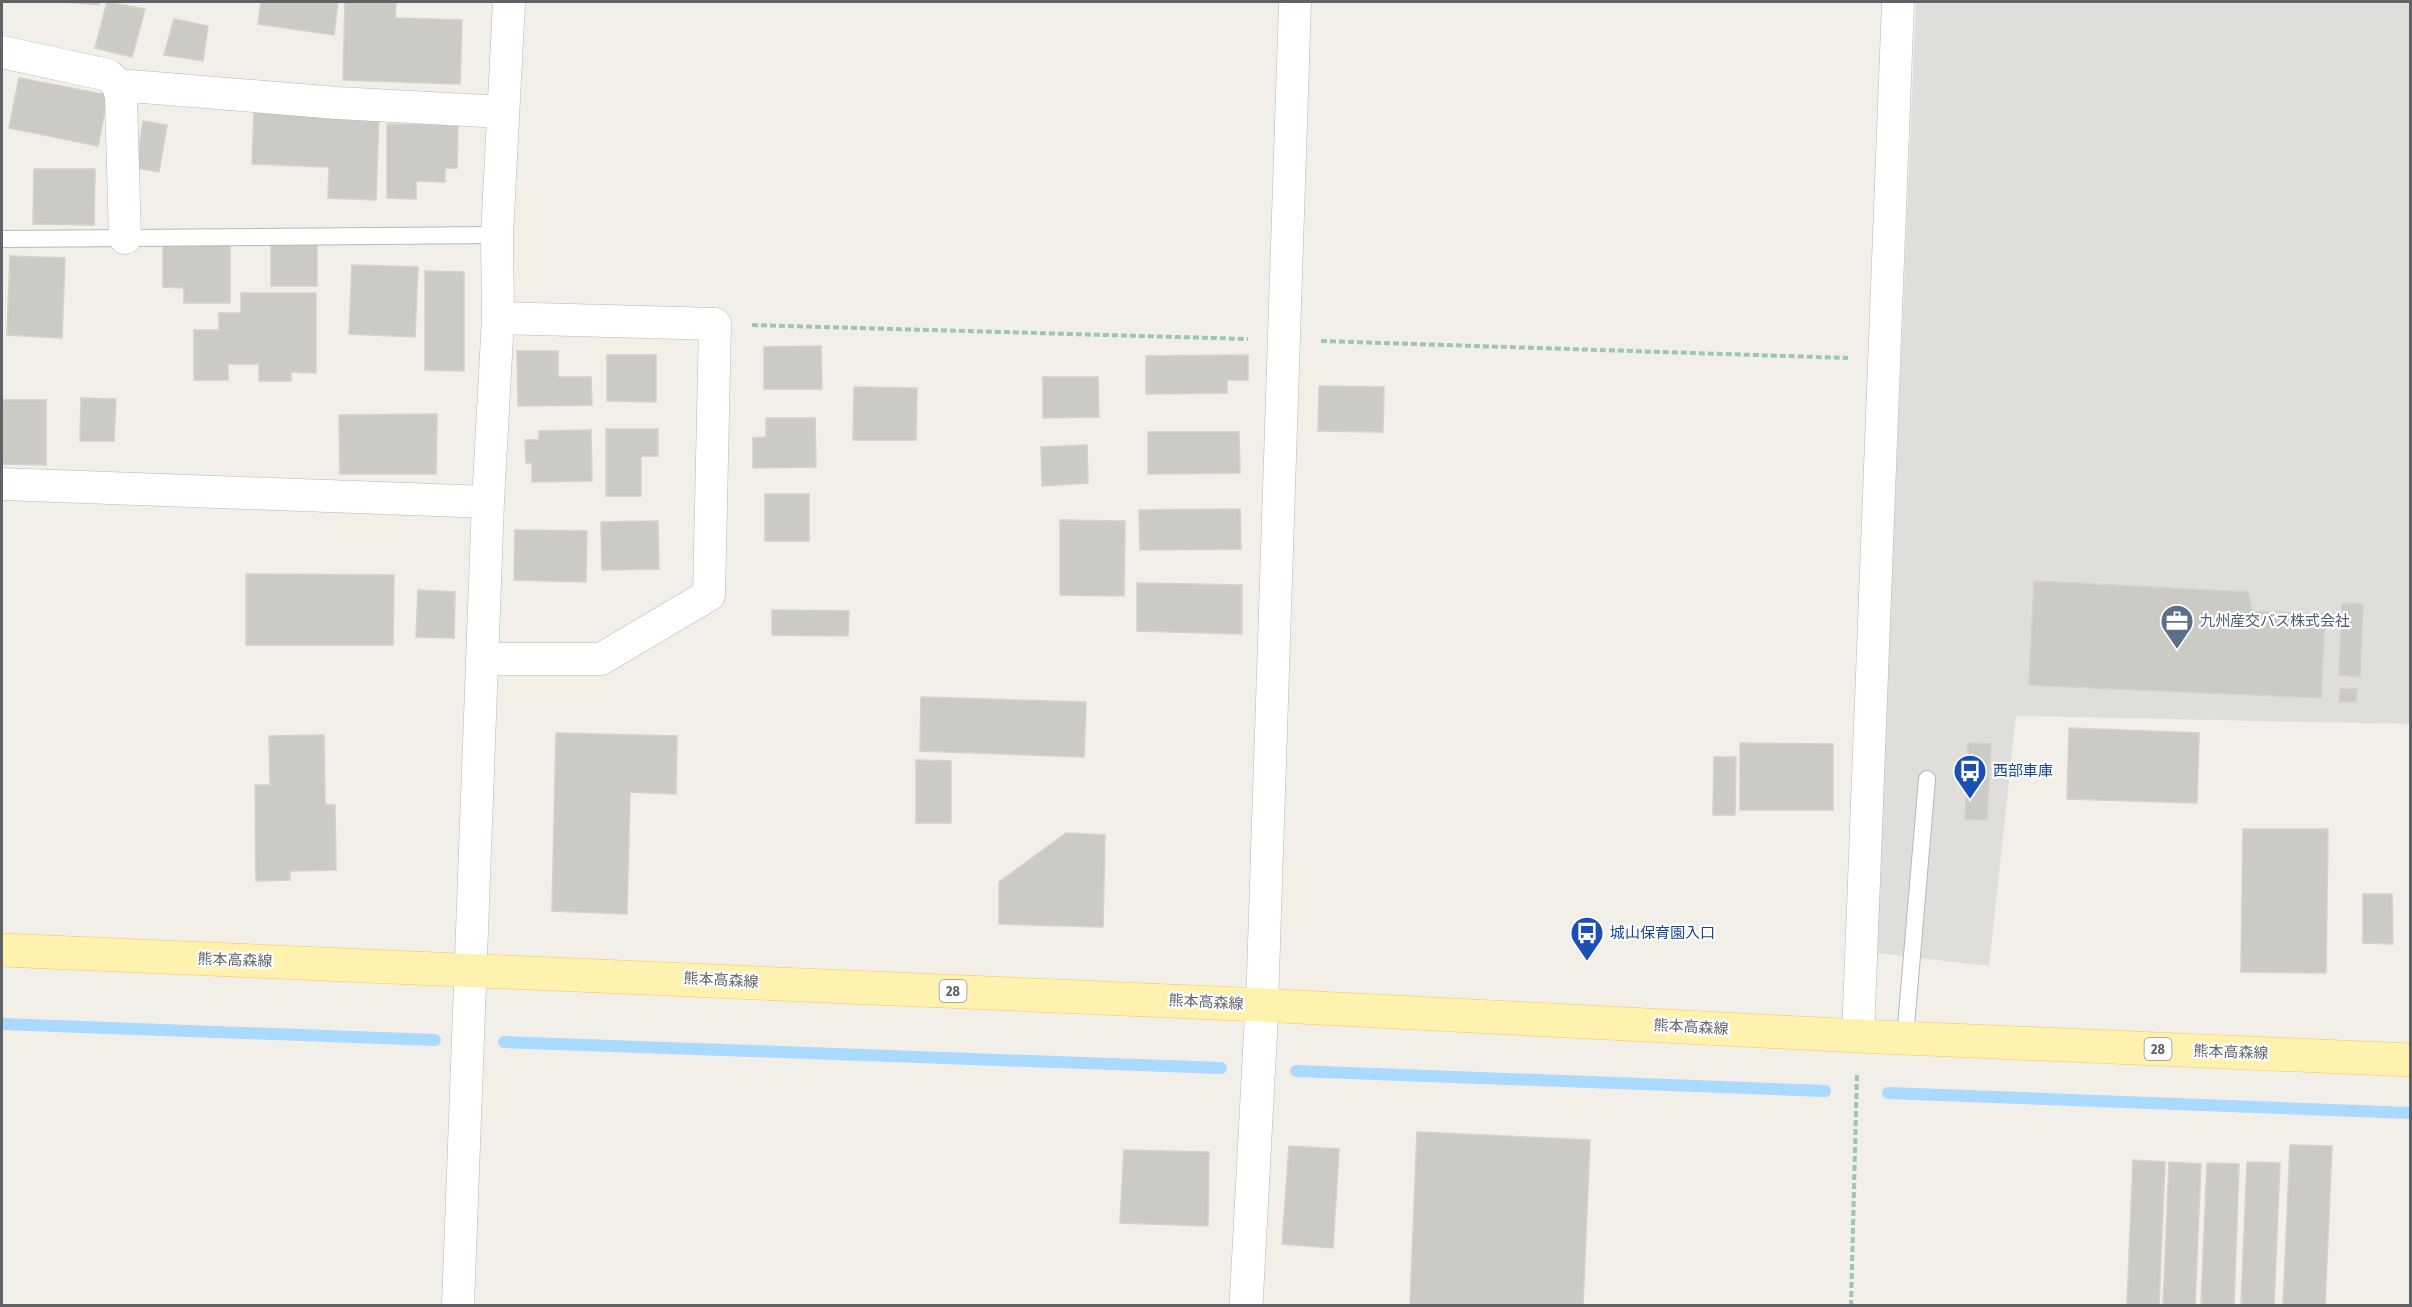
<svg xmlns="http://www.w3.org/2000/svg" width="2412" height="1307" font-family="'Fira Sans Condensed','Noto Sans JP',sans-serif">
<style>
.industrial{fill:#e0deda}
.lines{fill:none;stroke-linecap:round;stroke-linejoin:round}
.stream{stroke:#aadaff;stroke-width:12}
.building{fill:#cccac5;stroke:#d6d1c6;stroke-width:1.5}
.service-casing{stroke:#b5b8bc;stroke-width:18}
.minor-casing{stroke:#b5b8bc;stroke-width:33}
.tertiary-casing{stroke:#b5b8bc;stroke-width:34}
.primary-casing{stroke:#f2c960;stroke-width:34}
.path{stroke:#9cc7a9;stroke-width:4;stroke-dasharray:6 3;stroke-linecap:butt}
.service{stroke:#fff;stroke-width:16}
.minor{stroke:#fff;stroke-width:32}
.tertiary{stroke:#fff;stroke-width:33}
.primary{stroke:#fff2af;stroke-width:33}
.labels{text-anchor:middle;stroke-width:4.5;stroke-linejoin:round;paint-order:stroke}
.shield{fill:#fff;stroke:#8f9295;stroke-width:1.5}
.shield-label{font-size:14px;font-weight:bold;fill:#5f6368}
.service-label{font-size:15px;fill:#4e5e75;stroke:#fff;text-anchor:start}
.transit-label{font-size:15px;fill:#164399;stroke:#fff;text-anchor:start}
.street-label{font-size:15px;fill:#5f6368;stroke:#fff}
</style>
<rect width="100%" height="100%" fill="#f1efe8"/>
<path class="industrial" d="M1916 2H2410V724L2016 716 1989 966 1876 953Z"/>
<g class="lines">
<path class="stream" d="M2 1024 435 1040
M504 1042 1221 1068
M1296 1071 1825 1091
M1888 1093 2410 1113"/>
</g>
<path class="building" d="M63 2H99V5Z
M107 2 145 9 132 57 95 48Z
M261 2H338L334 35 258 24Z
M345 2H396L395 18 462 20 460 84 343 80Z
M174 19 208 26 203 61 164 55Z
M19 78 108 95 98 146 9 128Z
M254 109 379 114 376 200 328 198 329 167 252 164Z
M143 121 167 125 159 172 136 168Z
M387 124 458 125 457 168H445V182L416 181V199L387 198Z
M34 169H95L94 225 33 224Z
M163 244 230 245V303H184V288L163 287Z
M271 244H317V286H271Z
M10 256 65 258 62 338 7 335Z
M352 265 418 267 415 337 349 334Z
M425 271 464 272V371L425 370Z
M241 293H316V373L291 372V381H259V364H228V380H194V330H219V313H241Z
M821 346 822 389H764V347Z
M517 351H558V377H591L592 405 518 406Z
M607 355H656V402L607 401Z
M1248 355V380H1227V393L1146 394V356Z
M1043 377H1098L1099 417 1043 418Z
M1319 386 1384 387 1383 432 1318 431Z
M854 387 917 388 916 440H853Z
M81 398 116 399 114 441H80Z
M2 400H46V465L2 464Z
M437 414 436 474H340L339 415Z
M766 418H815L816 467 753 468V438L766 437Z
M606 429H658V456H641V496H606Z
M591 430 592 481 532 482V463H526L525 440H539V431Z
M1148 432H1239L1240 473 1148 474Z
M1087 445 1088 483 1042 486 1041 447Z
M765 494H809V541H765Z
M1240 509 1241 549 1140 550 1139 510Z
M1060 520 1125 521 1124 596 1060 595Z
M658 521 659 569 602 570 601 522Z
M515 530 587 531 586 582 514 580Z
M246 574 394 575 393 645H246Z
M2034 581 2248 592 2252 611 2325 614 2321 698 2029 685Z
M1137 583 1242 585V634L1137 631Z
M418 590 455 592 454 638 416 637Z
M2342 603 2363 604 2360 677 2339 675Z
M772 610 849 611 848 636 772 635Z
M2340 688 2357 689 2356 702H2339Z
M921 697 1086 702 1084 757 920 751Z
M2069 728 2199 733 2197 803 2067 799Z
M556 733 677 736 676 794 630 792 627 914 552 911Z
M324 735 325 805H335L336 870 290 871V880L256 881 255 785H270L269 736Z
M1740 743 1833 744V810H1740Z
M1968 743 1991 744 1987 820 1965 819Z
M1714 757H1736L1735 815H1713Z
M916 760 951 761V823H916Z
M2243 829H2328L2326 973 2241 972Z
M1066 833 1105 835 1103 927 999 924V882Z
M2363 894H2392L2393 944 2363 943Z
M1417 1132 1590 1140 1583 1306H1410Z
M2290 1145 2332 1146 2325 1306H2283Z
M1289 1146 1339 1149 1333 1248 1282 1244Z
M1124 1150 1209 1152 1208 1226 1120 1223Z
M2133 1160 2165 1162 2159 1306H2127Z
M2169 1162 2201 1164 2195 1306H2163Z
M2247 1162 2280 1163 2274 1306H2241Z
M2207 1163 2239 1164 2234 1306H2201Z"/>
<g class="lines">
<g class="service-casing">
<path id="service" d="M2 239 497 235
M1905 1038 1927 779"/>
</g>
<g class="minor-casing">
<path id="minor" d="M2 52 108 75 118 85 121 97 125 238
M118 85 338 103 503 112
M2 484 488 502
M482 659H601L709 595 715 324 498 318
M1262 1005 1295 2
M1858 1036 1898 2
M458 1306 488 502 498 318 497 235 509 2"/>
</g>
<g class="tertiary-casing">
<path id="tertiary" d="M1246 1306 1262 1005"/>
</g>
<g class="primary-casing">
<path id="primary" d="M2 950 1262 1005 1858 1036 2410 1060"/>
</g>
<path class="path" d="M752 325 1248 339
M1321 341 1848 358
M1851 1306 1857 1072"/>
<use href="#service" class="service"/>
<use href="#minor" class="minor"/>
<use href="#tertiary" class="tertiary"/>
<use href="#primary" class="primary"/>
</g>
<defs>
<g id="office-pin" transform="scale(1.725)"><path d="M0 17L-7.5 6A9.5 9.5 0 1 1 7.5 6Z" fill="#5c6f8a" stroke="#fff"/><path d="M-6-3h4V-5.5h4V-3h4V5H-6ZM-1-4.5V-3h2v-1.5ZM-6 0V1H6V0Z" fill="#fff"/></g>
<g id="bus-pin" transform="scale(1.725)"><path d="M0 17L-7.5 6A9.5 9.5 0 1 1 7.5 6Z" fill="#1a4fb4" stroke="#fff"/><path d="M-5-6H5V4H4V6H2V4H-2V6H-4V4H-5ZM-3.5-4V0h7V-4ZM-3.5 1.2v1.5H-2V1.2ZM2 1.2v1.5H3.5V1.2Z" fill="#fff"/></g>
</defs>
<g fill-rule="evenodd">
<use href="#office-pin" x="2177" y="621"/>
<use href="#bus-pin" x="1970" y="771"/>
<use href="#bus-pin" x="1587" y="933"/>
</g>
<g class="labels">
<g class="shield">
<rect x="939.5" y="980" width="27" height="22" rx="4.5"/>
<rect x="2144.5" y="1038" width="27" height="22" rx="4.5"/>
</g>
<g class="shield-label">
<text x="953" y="996">28</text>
<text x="2158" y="1054">28</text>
</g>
<g class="service-label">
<text x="2200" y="626">九州産交バス株式会社</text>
</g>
<g class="transit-label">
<text x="1993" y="776">西部車庫</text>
<text x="1610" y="938">城山保育園入口</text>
</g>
<g class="street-label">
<text transform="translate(235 960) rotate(2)" y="5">熊本高森線</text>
<text transform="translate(721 980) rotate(3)" y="5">熊本高森線</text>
<text transform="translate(1206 1002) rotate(3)" y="5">熊本高森線</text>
<text transform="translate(1691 1027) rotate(3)" y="5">熊本高森線</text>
<text transform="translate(2231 1052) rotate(2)" y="5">熊本高森線</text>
</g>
</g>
<rect width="2412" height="1307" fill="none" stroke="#5f6368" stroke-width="6"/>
</svg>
